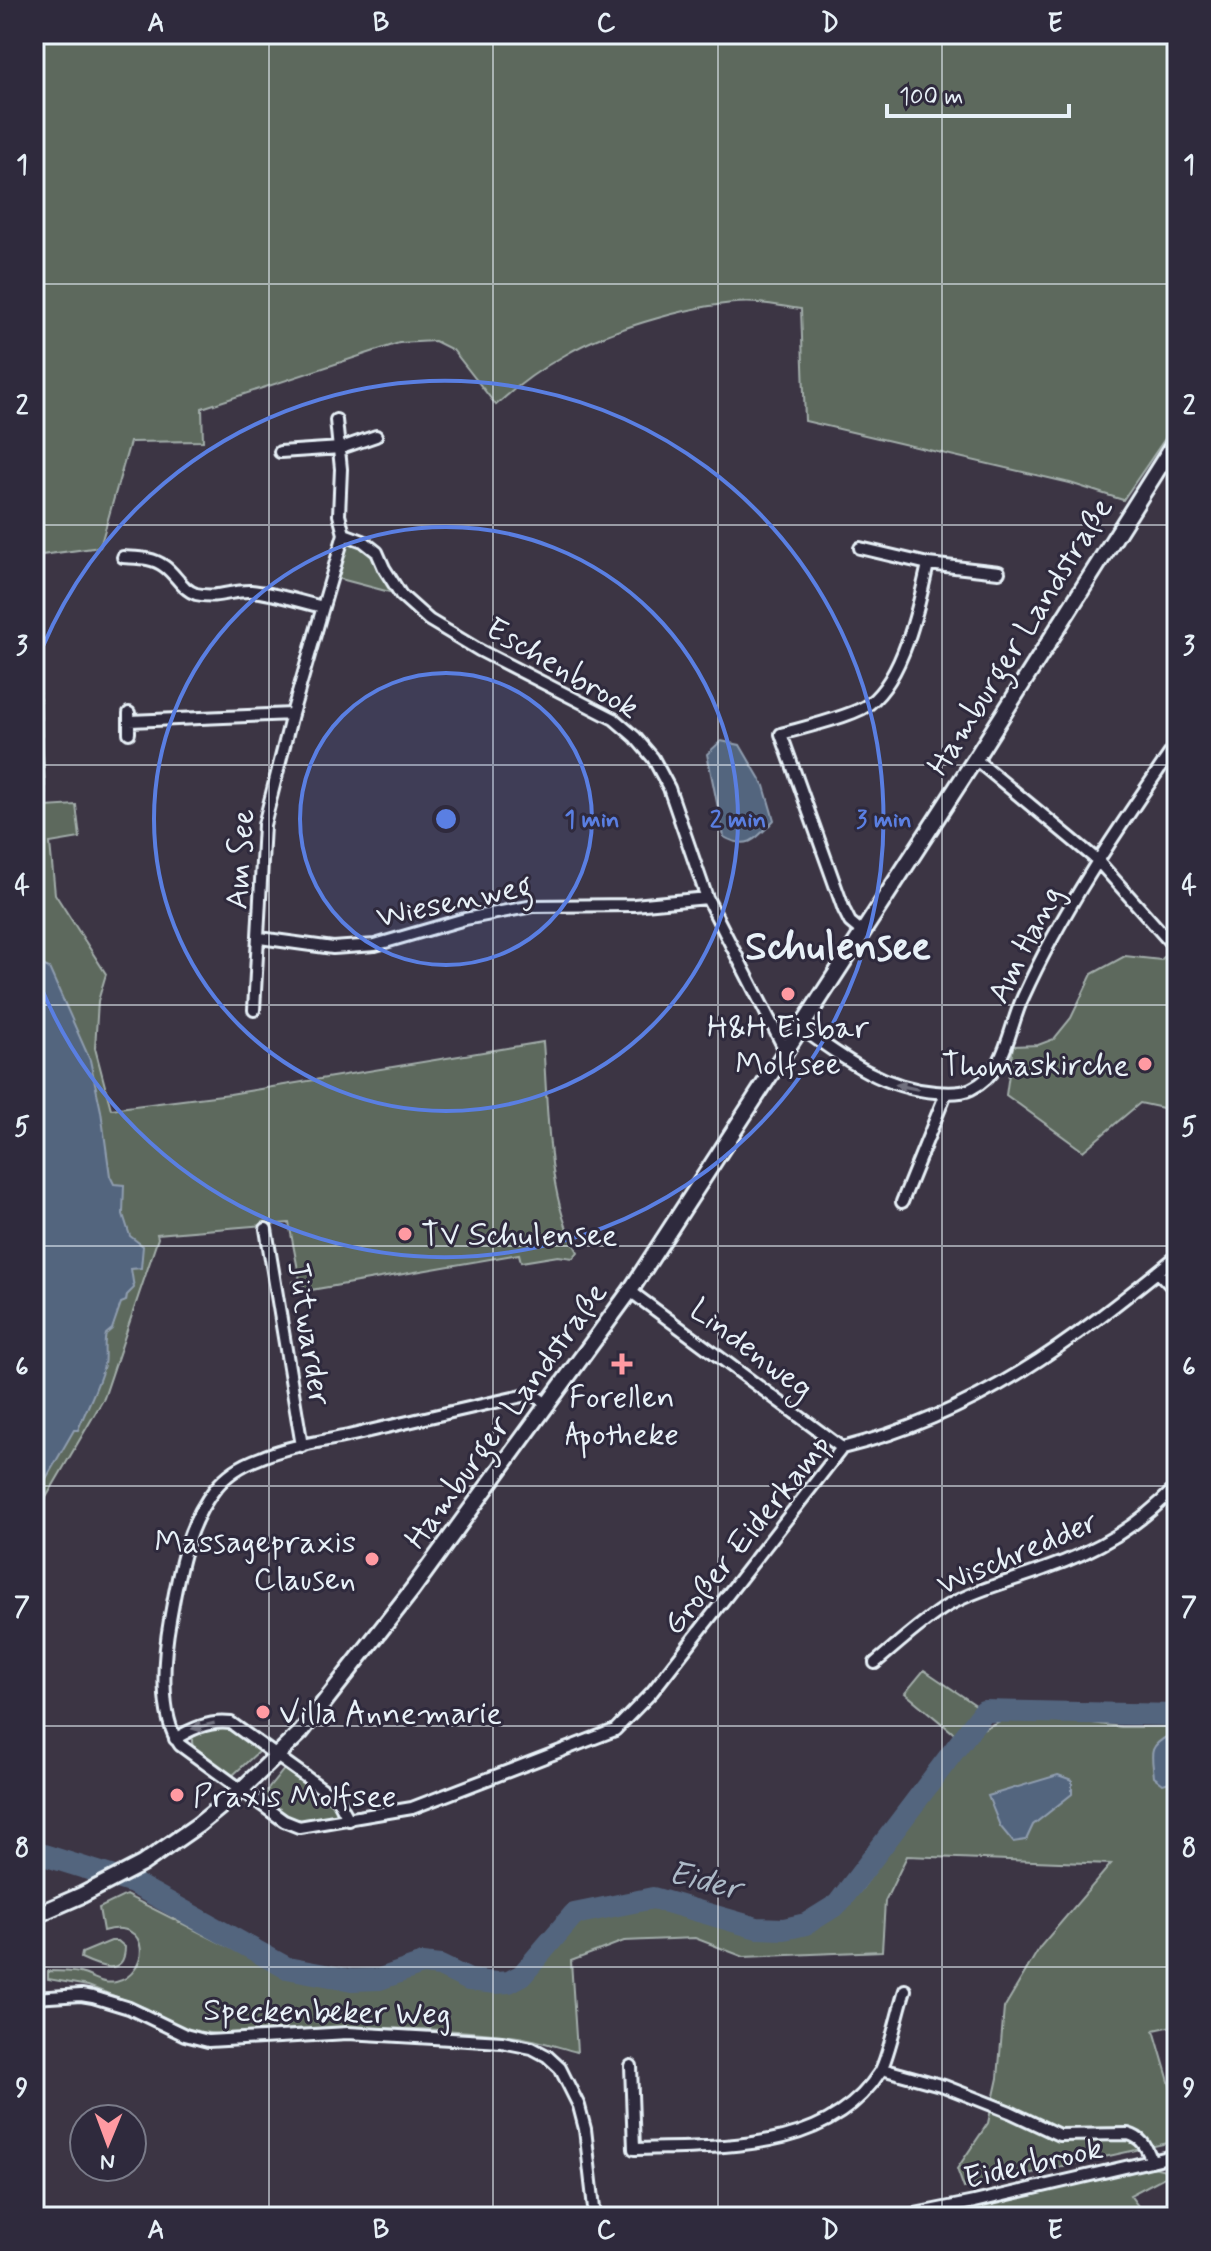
<svg xmlns="http://www.w3.org/2000/svg" width="1211" height="2251" font-family="Mynerve,sans-serif">
<style>
.green{fill:#5d695d;stroke:#a2adaa;stroke-width:2}
.water{fill:#53657e;stroke:#8f9daf;stroke-width:2}
.lines{fill:none;stroke-linecap:round;stroke-linejoin:round}
.river{stroke:#53657e;stroke-width:22}
.minor-casing{stroke:#e8f1f8;stroke-width:16}
.secondary-casing{stroke:#e8f1f8;stroke-width:20}
.minor{stroke:#2f2a3d;stroke-width:10}
.secondary{stroke:#2f2a3d;stroke-width:14}
.oneway{fill:#70707e}
.grid{fill:none;stroke:#e8f1f8;stroke-width:2;stroke-opacity:0.55}
.ring{fill:none;stroke:#5a7fe2;stroke-width:4}
.poi-dot{fill:#ff9aa2;stroke:#2f2a3d;stroke-width:3}
.labels{text-anchor:middle;stroke-width:6;stroke-linejoin:round;paint-order:stroke}
.street-label{font-size:32px;fill:#e8f1f8;stroke:#2f2a3d}
.poi-label{font-size:32px;fill:#e8f1f8;stroke:#2f2a3d;text-anchor:start}
.water-label{font-size:34px;font-style:italic;fill:#acb9c7;stroke:#2f2a3d}
.district-label{font-size:40px;font-weight:bold;fill:#e8f1f8;stroke:#2f2a3d}
.centre{fill:#5a7fe2;stroke:#2f2a3d;stroke-width:4}
.ring-label{font-size:24px;text-anchor:middle;font-weight:bold;fill:#5a7fe2;stroke:#2f2a3d;stroke-width:6;stroke-linejoin:round;paint-order:stroke}
.neatline{fill:none;stroke:#e8f1f8;stroke-width:3}
.grid-label{font-size:26px;text-anchor:middle;font-weight:bold;fill:#e8f1f8}
</style>
<rect width="100%" height="100%" fill="#3c3544"/>
<filter id="ink" filterUnits="userSpaceOnUse"><feTurbulence type="fractalNoise" baseFrequency=".0125" numOctaves="2"/><feDisplacementMap in="SourceGraphic" scale="16" xChannelSelector="R" yChannelSelector="G"/><feConvolveMatrix kernelMatrix="1 2 1 2 8 2 1 2 1" color-interpolation-filters="sRGB"/></filter>
<g filter="url(#ink)">
<path class="green" d="M34 34H1177V421L1123 500 1070 483 805 421 801 309C787 307 772 304 758 303 708 299 608 329 565 355 540 369 517 386 496 405L453 350 435 341 399 343 202 408 203 441 130 442 100 547 34 556Z
M344 534 363 541 401 595 333 577Z
M34 590 46 807 76 805 80 838 50 843 55 894 106 974 98 1001 95 1048 111 1109 230 1094 543 1042C548 1103 546 1199 578 1252L573 1258 558 1256 521 1262 519 1254 305 1291 303 1283 293 1285 292 1282 300 1280 289 1223 157 1234 158 1238 104 1398 34 1518Z
M1168 953 1177 963 1173 968 1177 972V1116L1163 1108 1140 1103 1083 1151 1006 1095 1013 1046 1038 1045 1054 1039 1071 1018 1092 974 1125 956 1161 960Z
M924 1670 980 1708 957 1736 905 1693Z
M1002 1720 1078 1721 1121 1727H1177V2025L1154 2030 1177 2109V2141L964 2188 957 2169 988 2123 998 2078 1004 2008 1040 1947 1111 1864 907 1856 885 1901 882 1951 744 1957 695 1938 624 1941 571 1961 577 2052C558 2047 538 2040 518 2037 421 2024 321 2027 224 2035L187 2030 146 2008 88 1986 48 1979V1971C59 1971 70 1971 80 1973 92 1976 103 1985 116 1982 150 1974 152 1917 103 1931L99 1908 126 1895 284 1975 375 1989 421 1971 438 1975 468 1989 493 1992 531 1979 570 1925 616 1911 651 1907 752 1935 783 1937 807 1933 844 1908 861 1890 976 1732Z
M221 1727 228 1728 260 1750 232 1776 194 1749C185 1730 207 1730 221 1727Z
M285 1768 338 1807 334 1817C294 1825 293 1822 261 1798Z
M111 1941H118L125 1947C125 1978 98 1966 81 1958L82 1953Z
M1153 2167 1174 2172 1130 2195 1146 2217H936Z"/>
<path class="water" d="M721 741 740 745 764 786 774 820C757 838 749 851 724 837L707 754Z
M34 961 49 968 90 1060 101 1111 110 1176 114 1184 124 1185 123 1214 130 1236 143 1246 141 1268 131 1269 134 1288 127 1295 126 1301 121 1303 112 1329 106 1334C103 1345 106 1356 104 1365 98 1388 86 1409 78 1430H74L44 1482V1488L34 1494Z
M1168 1736 1177 1737V1780L1163 1784 1154 1777C1152 1755 1147 1747 1168 1736Z
M1058 1775 1072 1780V1794L1033 1825 1026 1840 1013 1842 1000 1826 988 1796Z"/>
<g class="lines">
<path class="river" d="M34 1852 133 1883 287 1968 352 1980 380 1979 422 1964 440 1966 469 1980 496 1983 509 1982 522 1975 574 1914 653 1898 757 1928 784 1929 806 1924 838 1904 984 1711 1177 1715"/>
<g class="minor-casing">
<path id="minor" d="M280 452 341 448 376 436
M344 534 363 541 377 552 384 568 401 595 429 620 479 650 614 719 635 737 653 758 669 788 707 898 786 1052
M860 548 928 564 999 572
M123 557C137 558 152 557 164 566 176 574 182 590 196 594 219 599 231 590 251 591 275 593 300 602 323 607
M130 721 292 714
M129 733V713
M975 759 1097 860 1177 950
M862 932 850 922 844 910 781 734C802 728 854 716 869 704 904 677 919 605 928 564
M260 938 333 948 375 945 465 919 533 906 634 905 707 898
M254 1010 264 825 292 714 344 534 339 515 341 469 336 420
M801 1028C843 1058 882 1088 935 1092 946 1093 961 1094 971 1089 1007 1072 1008 1029 1023 997 1064 906 1121 825 1177 743
M902 1202 946 1093
M266 1229 302 1446
M1158 1272 1177 1292
M630 1291 842 1448
M547 1404 534 1395H527C467 1408 408 1422 348 1436 319 1442 287 1446 260 1458 243 1464 226 1475 215 1489 186 1525 178 1575 170 1620 164 1653 158 1716 180 1745L284 1821 299 1827 412 1808 615 1730 652 1692 842 1448C978 1414 1070 1343 1177 1256
M875 1663C898 1644 921 1622 947 1606 977 1589 1012 1581 1044 1569 1099 1550 1137 1527 1177 1486
M175 1739C192 1728 211 1720 231 1723L338 1800 349 1820
M34 1998 81 1995 93 1997 129 2008 185 2035 208 2041 348 2033 502 2042 532 2048 547 2056 560 2068 579 2106 585 2129 595 2217
M631 2066 634 2149C720 2146 827 2154 880 2072 889 2056 898 2011 905 1990
M882 2069 944 2086 1010 2112 1059 2135 1128 2134C1143 2138 1146 2147 1152 2161
M900 2217 974 2202 1177 2155"/>
</g>
<g class="secondary-casing">
<path id="secondary" d="M34 1916 82 1895 142 1864 198 1825 241 1790 301 1732 412 1590 630 1291 975 759 1177 439"/>
</g>
<use href="#minor" class="minor"/>
<use href="#secondary" class="secondary"/>
</g>
<defs><path id="oneway-solid" d="M-6-.8H1V-3.2L6.5 0L1 3.2V.8H-6Z" transform="scale(2)"/></defs>
<g class="oneway">
<use href="#oneway-solid" transform="translate(907 1087) rotate(-168)"/>
<use href="#oneway-solid" transform="translate(203 1726) rotate(166)"/>
</g>
</g>
<path class="grid" d="M269 34V2217M493 34V2217M718 34V2217M942 34V2217M34 284H1177M34 525H1177M34 765H1177M34 1005H1177M34 1246H1177M34 1486H1177M34 1726H1177M34 1967H1177"/>
<circle cx="446" cy="819" r="146" fill="#5a7fe2" fill-opacity=".12"/>
<g class="ring">
<circle cx="446" cy="819" r="146"/>
<circle cx="446" cy="819" r="292"/>
<path d="M34 669A438 438 0 1 1 34 969"/>
</g>
<g class="poi-dot">
<circle cx="788" cy="994" r="8"/>
<circle cx="1145" cy="1064" r="8"/>
<circle cx="405" cy="1234" r="8"/>
<path d="M618 1352h8v8h8v8h-8v8h-8v-8h-8v-8h8z"/>
<circle cx="372" cy="1559" r="8"/>
<circle cx="263" cy="1712" r="8"/>
<circle cx="177" cy="1795" r="8"/>
</g>
<g class="labels">
<g class="street-label">
<text transform="translate(1019 636) rotate(-58)" y="11">Hamburger Landstraße</text>
<text transform="translate(563 667) rotate(30)" y="11">Eschenbrook</text>
<text transform="translate(239 859) rotate(-86)" y="11">Am See</text>
<text transform="translate(454 900) rotate(-12)" y="11">Wiesenweg</text>
<text transform="translate(1024 944) rotate(-63)" y="11">Am Hang</text>
<text transform="translate(310 1333) rotate(81)" y="11">Jütwarder</text>
<text transform="translate(752 1348) rotate(37)" y="11">Lindenweg</text>
<text transform="translate(505 1415) rotate(-54)" y="11">Hamburger Landstraße</text>
<text transform="translate(746 1534) rotate(-51)" y="11">Großer Eiderkamp</text>
<text transform="translate(1017 1552) rotate(-23)" y="11">Wischredder</text>
<text transform="translate(327 2011) rotate(1)" y="11">Speckenbeker Weg</text>
<text transform="translate(1033 2162) rotate(-13)" y="11">Eiderbrook</text>
</g>
<g class="poi-label">
<text x="788" y="1037" text-anchor="middle">H&amp;H Eisbar<tspan x="788" dy="37">Molfsee</tspan></text>
<text x="1129" y="1075" text-anchor="end">Thomaskirche</text>
<text x="421" y="1245">TV Schulensee</text>
<text x="622" y="1407" text-anchor="middle">Forellen<tspan x="622" dy="37">Apotheke</tspan></text>
<text x="356" y="1552" text-anchor="end">Massagepraxis<tspan x="356" dy="37">Clausen</tspan></text>
<text x="279" y="1723">Villa Annemarie</text>
<text x="193" y="1806">Praxis Molfsee</text>
</g>
<g class="water-label">
<text transform="translate(705 1879) rotate(14)" y="12">Eider</text>
</g>
<g class="district-label">
<text x="838" y="959">Schulensee</text>
</g>
</g>
<circle cx="446" cy="819" r="12" class="centre"/>
<g class="ring-label">
<text x="592" y="827">1 min</text>
<text x="738" y="827">2 min</text>
<text x="884" y="827">3 min</text>
</g>
<rect width="1211" height="2251" fill="none" stroke="#2f2a3d" stroke-width="88"/>
<g transform="translate(108 2143) rotate(181)"><circle r="38" fill="#2f2a3d" stroke="#797a88" stroke-width="2"/>
<path d="M0-6L14 30L0 20L-14 30Z" fill="#ff9aa2"/>
<text y="-12" font-size="22" font-weight="bold" text-anchor="middle" fill="#e8f1f8">N</text>
</g>
<path d="M887 104v12h182v-12" fill="none" stroke="#e8f1f8" stroke-width="4"/>
<text x="899" y="104" font-size="24" fill="#e8f1f8" stroke="#2f2a3d" stroke-width="6" paint-order="stroke">100 m</text>
<rect x="44" y="44" width="1123" height="2163" class="neatline"/>
<g class="grid-label">
<text x="156" y="31">A</text>
<text x="381" y="31">B</text>
<text x="606" y="31">C</text>
<text x="830" y="31">D</text>
<text x="1055" y="31">E</text>
<text x="22" y="173">1</text>
<text x="1189" y="173">1</text>
<text x="22" y="414">2</text>
<text x="1189" y="414">2</text>
<text x="22" y="654">3</text>
<text x="1189" y="654">3</text>
<text x="22" y="894">4</text>
<text x="1189" y="894">4</text>
<text x="22" y="1135">5</text>
<text x="1189" y="1135">5</text>
<text x="22" y="1375">6</text>
<text x="1189" y="1375">6</text>
<text x="22" y="1615">7</text>
<text x="1189" y="1615">7</text>
<text x="22" y="1856">8</text>
<text x="1189" y="1856">8</text>
<text x="22" y="2096">9</text>
<text x="1189" y="2096">9</text>
<text x="156" y="2238">A</text>
<text x="381" y="2238">B</text>
<text x="606" y="2238">C</text>
<text x="830" y="2238">D</text>
<text x="1055" y="2238">E</text>
</g>
</svg>
